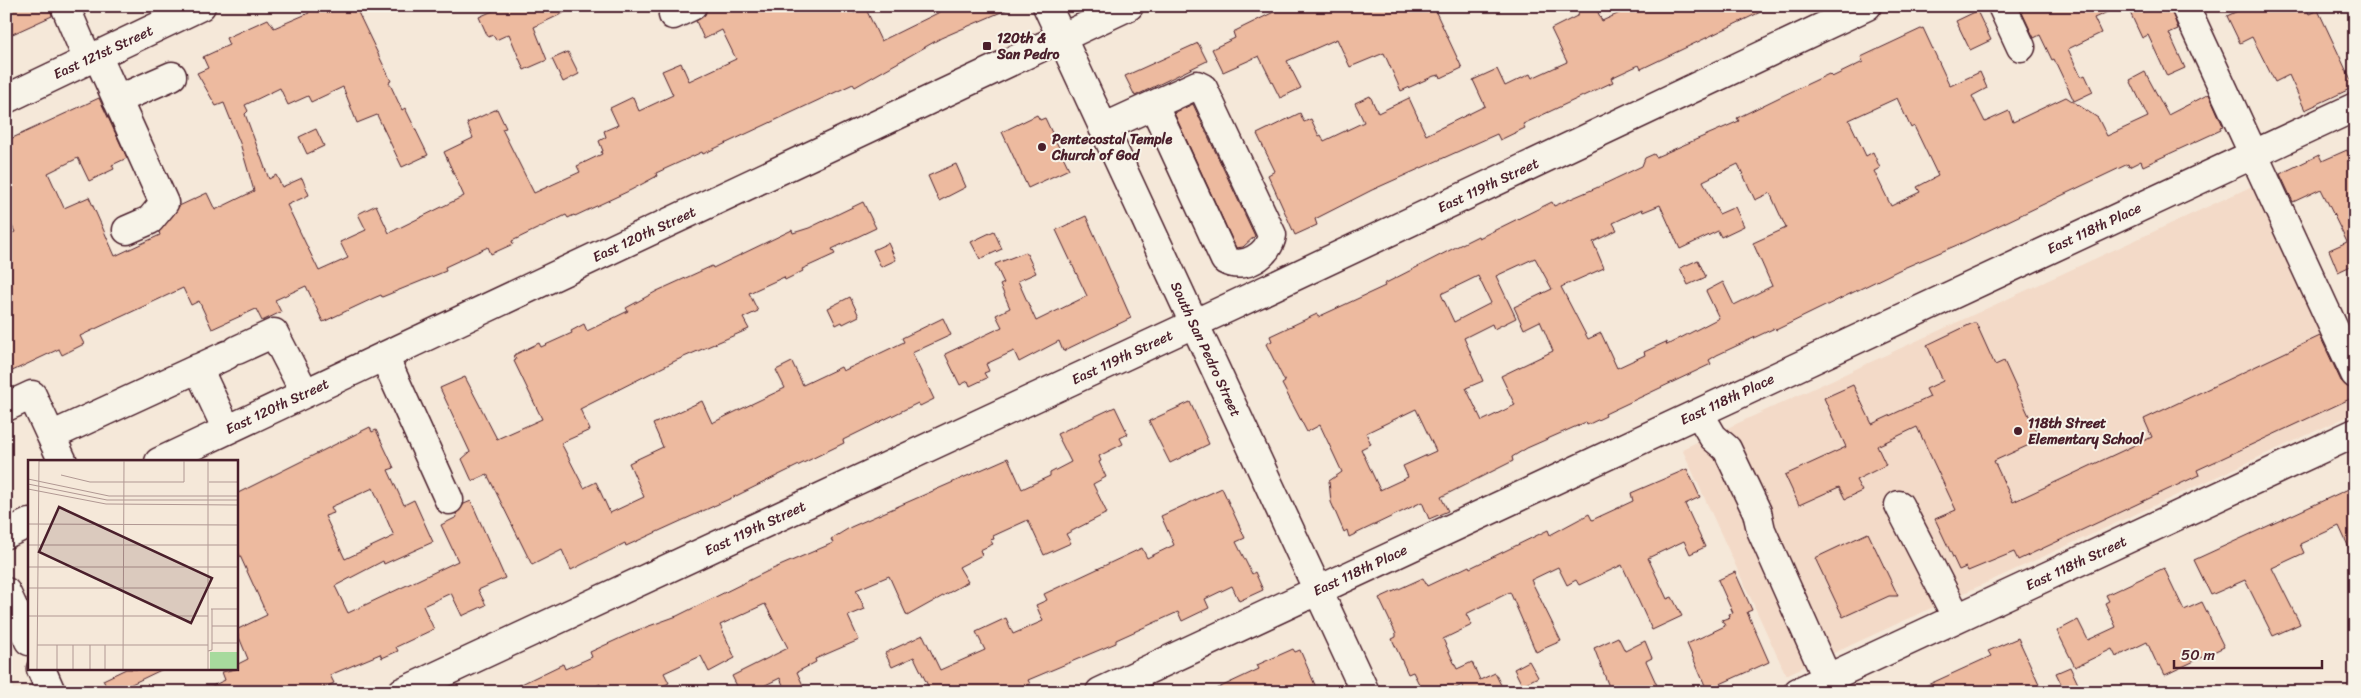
<svg xmlns="http://www.w3.org/2000/svg" width="2361" height="698" font-family="Sriracha,sans-serif">
<style>
.built{fill:#f3dac8}
.building{fill:#edba9f;stroke:#4a1f2b;fill-rule:evenodd}
.lines{fill:none;stroke-linecap:round;stroke-linejoin:round}
.minor-casing{stroke:#4a1f2b;stroke-width:31}
.major-casing{stroke:#4a1f2b;stroke-width:31}
.minor{stroke:#f7f3e8;stroke-width:28}
.major{stroke:#f7f3e8;stroke-width:28}
.poi-dot{fill:#4a1f2b;stroke:#f7f3e8;stroke-width:2}
.labels{text-anchor:middle;stroke-width:4;stroke-linejoin:round;paint-order:stroke}
.poi-label{font-size:14px;font-weight:bold;fill:#4a1f2b;stroke:#f7f3e8;text-anchor:start}
.street-label{font-size:14px;fill:#4a1f2b;stroke:#f7f3e8}
.inset-road{fill:none;stroke:#b19893;stroke-width:1}
.view{fill:#4a1f2b;fill-opacity:0.15;stroke:#4a1f2b;stroke-width:2.5}
.inset-edge{fill:none;stroke:#4a1f2b;stroke-width:2.5}
</style>
<rect width="100%" height="100%" fill="#f5e8d9"/>
<filter id="ink" filterUnits="userSpaceOnUse"><feTurbulence type="fractalNoise" baseFrequency=".02" numOctaves="2"/><feDisplacementMap in="SourceGraphic" scale="10" xChannelSelector="R" yChannelSelector="G"/><feConvolveMatrix kernelMatrix="1 2 1 2 8 2 1 2 1" color-interpolation-filters="sRGB"/></filter>
<g filter="url(#ink)">
<path class="built" d="M2259 183 2355 392V413L1786 675 1682 449Z"/>
<path class="building" d="M6 6H50L52 16 6 37Z
M306 6H355L391 81 389 82 402 110 405 108 428 155 402 167 377 115 357 123 343 87 311 102 308 96 288 105 280 88 245 105 248 111 245 114 269 179 276 175 282 187 302 178 309 195 287 205 319 271 348 258 340 242 366 230 358 214 376 205 389 233 464 196 444 152 473 138 467 123 497 109 506 128 502 129 534 193 580 172 577 166 602 154 601 152 603 151 599 141 606 137 604 131 618 125 610 108 633 97 639 111 673 95 662 71 681 63 689 81 736 59 722 30 704 39 696 21 705 15 707 10 714 6H851L854 13 865 7 881 41 952 6H1015L941 38 855 87 853 84 703 154 702 152 656 173 657 176 631 190 575 216 574 215 568 218 566 215 512 241 513 244 491 254 488 247 445 267 446 271 382 297 381 295 374 298 323 322 306 286 275 300 281 312 262 321 256 309 212 329 199 301 191 305 183 288 80 336 84 344 62 355 59 349 6 374V236L15 232 6 214V141L99 98 127 158 112 165 114 169 89 181 78 158 48 173 64 208 89 197 115 256 160 235 159 232 179 206 207 193 215 210 254 191 240 143 224 103 216 106 197 73 208 68 203 57 229 45 226 38 268 19 274 28 309 13Z
M504 6H578L534 27 547 60 524 70 509 34 496 40 493 35 488 37 479 17Z
M1286 6H1433L1462 68 1441 78 1440 75 1434 76 1401 91 1384 53 1350 67 1337 39 1287 61 1301 88 1280 98 1259 56 1223 72 1212 49 1235 38 1233 32Z
M1575 6H1595L1602 21 1635 6H1773L1641 69 1639 65 1611 78 1613 82 1523 124 1525 128 1500 140 1497 134 1372 190 1315 219 1317 225 1295 235 1268 175 1275 171 1257 134 1300 113 1304 122 1311 119 1319 136 1321 135 1324 141 1364 122 1355 103 1370 96 1378 113 1409 98 1426 135 1485 106 1473 80 1497 69 1505 86 1530 74 1532 78 1567 62 1551 29 1579 15Z
M2019 6H2121L2094 18 2101 33 2068 49 2081 77 2085 75 2093 92 2074 101 2054 59 2052 60 2040 35 2034 38Z
M2127 6H2170L2178 29 2169 33 2185 68 2167 76 2148 35 2142 38Z
M2248 6H2305L2309 14 2318 10 2354 87 2305 110 2289 75 2275 82 2252 37 2240 43 2227 16Z
M1977 11 1991 40 1970 50 1956 21Z
M1923 28 1950 86 1980 72 1987 88 1972 96 1985 122 2009 111 2013 122 2066 97 2098 118 2107 136 2148 117 2130 80 2145 72 2168 115 2209 94 2223 126 2220 127 2221 130 2143 166 2141 161 2129 167 2128 164 1964 242 1899 270 1776 330 1775 328 1717 355 1709 360 1711 364 1605 414 1606 416 1587 425 1586 422 1527 448 1512 457 1513 461 1441 497 1448 511 1429 519 1422 502 1349 537 1347 530 1344 532 1331 502 1329 481 1342 472 1320 425 1307 432 1282 384 1285 382 1266 344 1272 341 1270 336 1317 314 1318 317 1385 286 1384 284 1462 244 1478 236 1479 238 1552 202 1554 206 1596 188 1642 166 1645 158 1654 154 1656 157 1739 121 1737 118 1780 97 1829 74 1832 77 1863 62 1861 57ZM1897 98 1911 128 1914 126 1938 176 1917 187 1920 192 1891 206 1874 171 1880 168 1873 152 1866 156 1849 120ZM1738 164 1755 200 1770 193 1786 228 1753 243 1772 286 1734 305 1723 282 1706 291 1719 318 1667 345 1666 342 1644 352 1645 355 1617 368 1601 333 1588 339 1561 287 1604 268 1593 242 1617 230 1613 223 1642 209 1643 212 1660 205 1680 249 1718 231 1721 237 1744 226 1735 207 1719 214 1703 181ZM1535 258 1552 289 1514 307 1524 329 1540 321 1553 351 1501 376 1515 405 1482 421 1466 388 1483 381 1464 338 1492 324 1494 329 1516 318 1496 276ZM1478 276 1491 303 1454 322 1441 294ZM1416 409 1436 451 1403 466 1408 477 1380 490 1361 449 1371 444 1366 433Z
M1198 43 1207 61 1135 96 1125 76Z
M568 52 579 74 563 82 552 59Z
M1193 104 1255 236 1243 247 1236 248 1174 113Z
M1037 115 1040 120 1045 118 1069 169 1028 188 1002 132Z
M316 129 324 146 307 154 299 137Z
M2347 150 2355 167V264L2338 272 2329 250 2347 242 2321 189 2293 202 2280 174 2319 155 2322 161Z
M956 164 966 187 939 201 928 176Z
M863 202 876 228 832 249 835 254 802 269 803 271 785 280 784 277 749 293 758 311 743 318 749 329 677 360 580 409 590 430 561 443 584 488 596 482 610 513 644 497 629 463 663 447 653 424 702 401 712 423 785 388 776 370 792 362 803 385 841 367 843 371 904 342 902 338 943 318 951 335 912 353 934 399 920 406 918 403 843 440 844 443 738 495 626 546 625 543 571 570 562 550 532 565 487 474 472 481 462 459 470 452 440 388 465 377 497 439 542 419 514 361 516 360 514 355 539 343 541 347 572 333 571 331 584 324 587 331 628 311 626 308 657 291 712 266 713 268 792 230 793 233 809 228Z
M1086 216 1131 318 1063 351 1059 341 1019 362 1014 351 986 364 989 371 984 373 987 378 970 386 968 381 960 385 945 354 1002 327 996 315 1010 308 1000 285 1004 283 995 264 1026 252 1036 273 1018 281 1036 321 1087 296 1056 230Z
M994 231 1002 249 980 259 971 242Z
M888 243 896 260 881 267 873 250Z
M1698 260 1706 277 1688 285 1680 268Z
M850 297 859 316 843 324 842 322 836 325 828 308Z
M1973 323H1976L1995 365 2004 361 2040 440 1994 461 2013 502 2152 437 2144 419 2320 336 2341 381 2350 388 2354 397 2197 470 2199 475 2018 560 2014 552 1968 571 1966 567 1959 570 1935 519 1956 510 1917 427 1877 446 1886 465 1856 480 1862 491 1845 499 1839 487 1799 505 1785 475 1846 447 1824 398 1853 385 1872 424 1930 397 1926 389 1943 381 1927 345Z
M1190 402 1209 444 1170 463 1149 421Z
M1115 407 1128 434 1120 438 1123 444 1099 456 1101 461 1099 462 1106 477 1093 484 1107 513 1066 534 1071 543 1044 555 1028 520 993 536 994 539 990 540 993 544 980 550 982 555 959 567 968 582 907 616 889 576 856 590 865 609 848 616 859 640 815 659 816 662 797 672 806 692H786L780 678 751 692H740L732 676 788 648 765 604 720 625 735 658 709 672 701 656 664 673 669 683 650 692H604L600 684 583 692H505L563 664 565 669 592 657 590 652 638 630 677 616 768 571 833 543 831 539 851 527 1008 458 1022 489 1050 476V473L1071 462 1057 434Z
M370 427 372 432 376 430 394 468 388 470 404 505 414 500 433 542 384 564 383 561 335 586 348 613 458 561 441 525 457 517 456 514 464 504 471 501 505 578 478 590 486 605 462 616 451 593 423 606 434 629 396 647 398 651 382 658 380 654 330 675 334 683 315 692H200L225 680 222 672 236 669V665L248 659 236 630 267 615 236 547V494ZM373 488 394 536 345 559 325 516 334 513 331 507Z
M1687 469 1700 497 1685 504 1705 547 1690 554 1684 541 1648 558 1667 599 1672 597 1682 616 1652 630 1622 565 1579 585 1576 580 1567 585 1558 567 1531 580 1561 641 1536 652 1510 592 1466 614 1472 625 1443 639 1457 669 1472 662 1480 680 1495 673 1502 687 1491 692H1454L1463 688 1462 685 1448 692H1423L1413 672 1408 674 1392 639 1396 637V634L1379 598 1423 578 1427 586 1469 566 1470 568 1548 530 1550 535 1589 514 1592 520 1633 501 1631 493Z
M2355 486V561L2339 526 2300 544 2304 553 2272 568 2300 624 2273 636 2245 580 2211 595 2194 560Z
M1222 488 1245 538 1236 542 1252 574 1255 572 1263 590 1239 601 1232 586 1205 599 1209 608 1182 621 1178 612 1116 640V643L1028 680 1030 684 1014 692H931L914 657 892 667 885 653 923 635 940 670 985 650 976 632 1006 618 1013 634 1043 621 1036 605 1047 600 1044 594 1142 548 1147 558 1174 545 1161 516Z
M1868 533 1898 596H1889L1843 617 1815 558Z
M2164 568 2184 610 2202 602 2224 647 2165 675 2160 665 2158 666 2147 642 2116 657 2112 649 2075 667 2057 631 2078 620 2088 640 2116 627 2105 603 2109 601 2106 595Z
M1735 572 1752 610 1747 612 1769 662 1707 690 1687 644 1725 626 1722 620 1730 617 1729 614 1733 613 1718 580Z
M1618 637 1625 651 1645 641 1652 658 1646 661 1660 692H1611L1594 648Z
M2018 638 2040 686 2026 692H1912L1991 656 1988 651Z
M1293 649 1295 652 1300 650 1318 692H1210L1259 669 1257 665Z
M1529 661 1538 677 1522 685 1514 669Z
M2070 667 2079 686 2065 692 2056 673Z
M126 669H163L115 692H109L103 680Z"/>
<g class="lines">
<g class="minor-casing">
<path id="minor" d="M65 6 88 60
M1047 6 1365 692
M2002 6 2021 47
M2185 6 2355 374
M673 15 692 6
M97 55 164 203 150 220 127 230
M6 99 201 6
M117 100 172 76
M1103 128 1197 85 1203 88 1272 235C1269 255 1244 271 1225 260L1154 106
M237 350 274 333 305 393
M384 356 449 500
M198 368 227 430
M6 407 32 395 51 436 227 355
M1699 413 1713 437 1727 449 1757 512 1761 530 1827 678
M51 436 63 462
M159 462 1129 6
M1899 505 1957 618
M6 534 29 523
M402 692 1232 306 1867 6
M1100 692 2355 107
M1798 692 2355 433"/>
</g>
<g class="major-casing">
<path id="major" d="M6 592 29 641
M41 669 51 692"/>
</g>
<use href="#minor" class="minor"/>
<use href="#major" class="major"/>
</g>
</g>
<g class="poi-dot">
<rect x="982" y="41" width="10" height="10" rx="2.5"/>
<circle cx="1042" cy="147" r="5"/>
<circle cx="2018" cy="431" r="5"/>
</g>
<g class="labels">
<g class="poi-label">
<text x="997" y="43">120th &amp;<tspan x="997" dy="16">San Pedro</tspan></text>
<text x="1052" y="144">Pentecostal Temple<tspan x="1052" dy="16">Church of God</tspan></text>
<text x="2028" y="428">118th Street<tspan x="2028" dy="16">Elementary School</tspan></text>
</g>
<g class="street-label">
<text transform="translate(103 52) rotate(-25)" y="5">East 121st Street</text>
<text transform="translate(1488 185) rotate(-25)" y="5">East 119th Street</text>
<text transform="translate(2094 228) rotate(-25)" y="5">East 118th Place</text>
<text transform="translate(644 234) rotate(-25)" y="5">East 120th Street</text>
<text transform="translate(1206 349) rotate(65)" y="5">South San Pedro Street</text>
<text transform="translate(1122 357) rotate(-25)" y="5">East 119th Street</text>
<text transform="translate(1727 399) rotate(-25)" y="5">East 118th Place</text>
<text transform="translate(277 406) rotate(-25)" y="5">East 120th Street</text>
<text transform="translate(755 528) rotate(-25)" y="5">East 119th Street</text>
<text transform="translate(2076 563) rotate(-25)" y="5">East 118th Street</text>
<text transform="translate(1360 570) rotate(-25)" y="5">East 118th Place</text>
</g>
</g>
<g transform="translate(28 460)">
<rect width="210" height="210" fill="#f5e8d9"/>
<path d="M182 192H210V210H182Z" fill="#a7da9d"/>
<path class="inset-road" d="M11 1H210M33 15 62 22H156V0M0 19 81 36H210M181 22H210M0 24 79 40H210M0 29 78 44 210 45M0 64 210 65M0 85H210M0 107H210M0 128H210M183 149H210M0 156H180M184 166H210M184 183H210M9 185H180M45 185V210M62 185V210M77 185V210M180 191 184 190V149M9 210 11 0M29 210V185M95 210 96 0M180 210V0"/>
<path class="view" d="M31 47 184 118 163 163 11 92Z"/>
<rect width="210" height="210" class="inset-edge"/>
</g>
<rect width="2361" height="698" fill="none" stroke="#f7f3e8" stroke-width="25"/>
<rect x="12" y="12" width="2336" height="673" fill="none" stroke="#4a1f2b" stroke-width="2" filter="url(#ink)"/>
<path d="M2174 660v8h148v-8" fill="none" stroke="#4a1f2b" stroke-width="2.5"/>
<text x="2181" y="660" font-size="15" fill="#4a1f2b" stroke="#f7f3e8" stroke-width="4" paint-order="stroke">50 m</text>
</svg>
